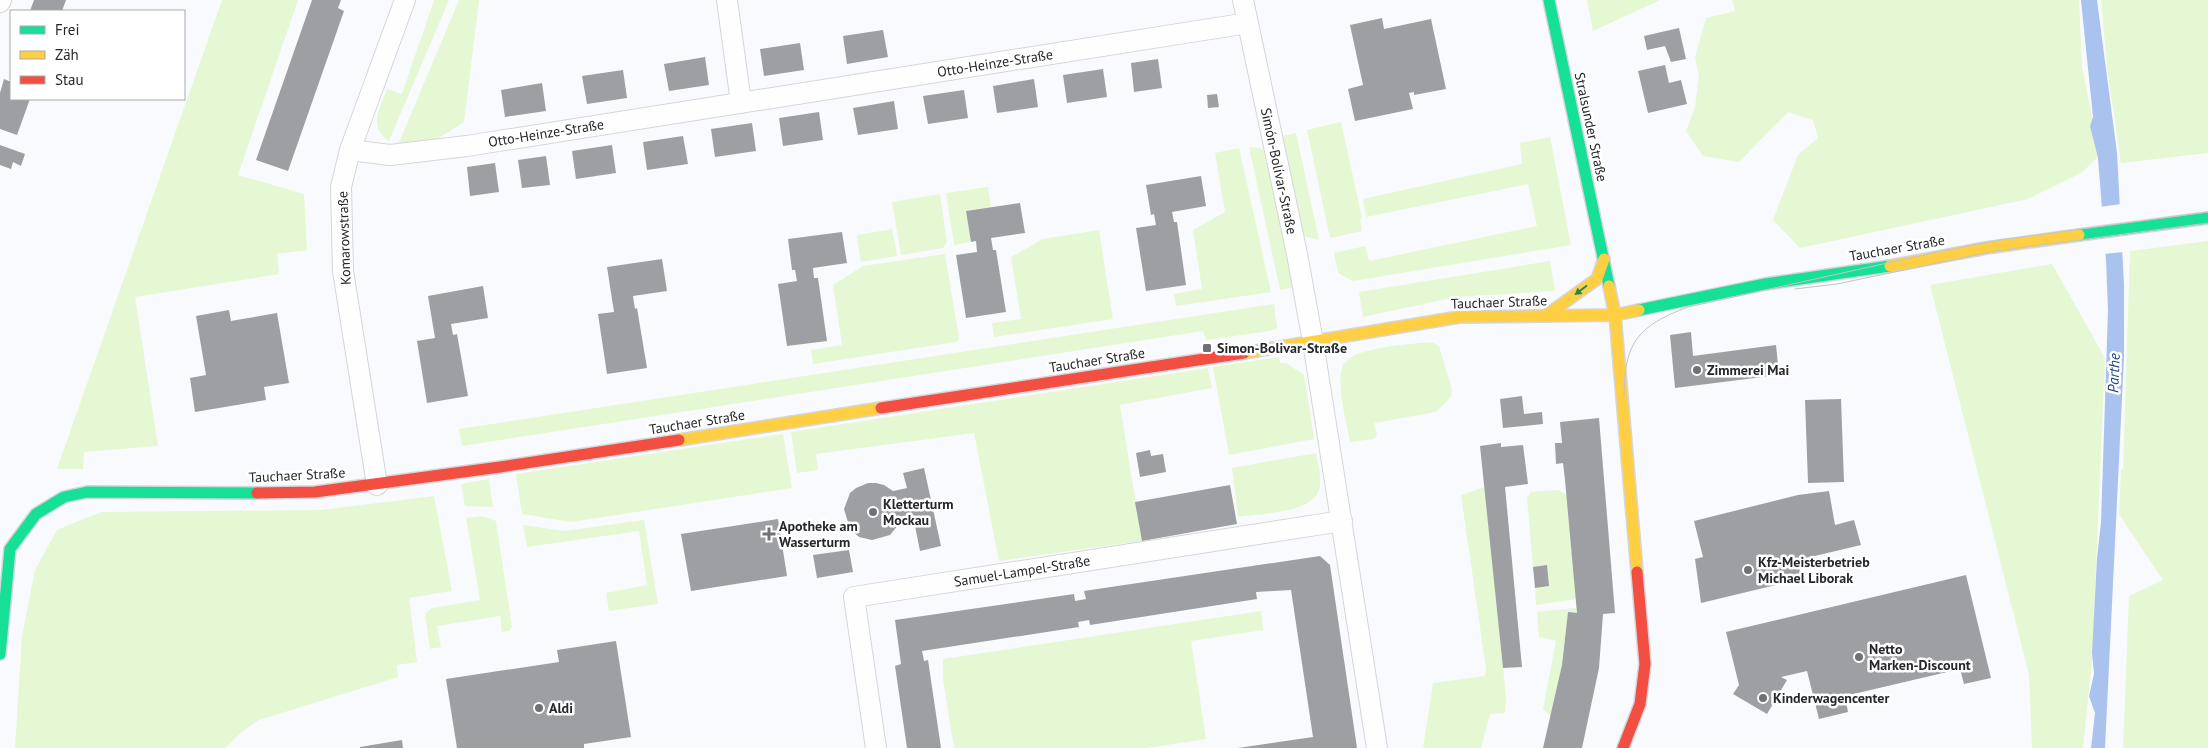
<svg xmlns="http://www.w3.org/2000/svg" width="2208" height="748" font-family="'PT Sans',sans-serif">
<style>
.green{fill:#e5f8d3}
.water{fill:#aac2ee}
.pier{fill:#f8fafd}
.building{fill:#9d9fa2}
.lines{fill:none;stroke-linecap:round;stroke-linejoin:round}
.street-casing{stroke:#d5d6d9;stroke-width:22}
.fast-casing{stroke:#d5d6d9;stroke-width:14}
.slow-casing{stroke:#d5d6d9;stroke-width:14}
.jam-casing{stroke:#d5d6d9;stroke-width:14}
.street{stroke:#fefeff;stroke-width:20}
.fast{stroke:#16e098;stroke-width:11}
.slow{stroke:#ffcf43;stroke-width:11}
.jam{stroke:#f24e42;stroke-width:11}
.tram{stroke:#c3c4c4;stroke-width:1}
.oneway{fill:#1e8461}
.poi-dot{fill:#707174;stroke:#fff;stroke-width:2}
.labels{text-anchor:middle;stroke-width:5;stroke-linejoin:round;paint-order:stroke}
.street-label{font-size:14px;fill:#26272a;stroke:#fff}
.poi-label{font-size:14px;font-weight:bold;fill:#26272a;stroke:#fff;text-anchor:start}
.water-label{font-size:15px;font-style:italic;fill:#1e4089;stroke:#fff}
</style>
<rect width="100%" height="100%" fill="#f8fafd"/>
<path class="green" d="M222 0H298L238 175 304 194 307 250 277 254 279 274 135 297 158 446 84 452 83 469H57Z
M434 0H449L389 141C367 127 380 108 387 89L402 94Z
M459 0H479L464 122 431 143 398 145Z
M1587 0H1660L1593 31Z
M1732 0H2079L2082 67 2100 155 2081 173 2028 199 1800 248 1773 220 1798 155 1818 138 1813 120 1788 112 1739 162 1703 156 1686 131 1695 107 1699 76 1695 57 1706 18 1735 11Z
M2101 0H2208V153L2121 163 2107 67Z
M1341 122 1362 218 1360 219 1362 231 1330 238 1307 130Z
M1296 133 1319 240 1303 236 1282 136Z
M1550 137 1571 245 1353 281 1338 273 1334 253 1365 246 1369 261 1537 226 1528 184 1366 217 1363 199 1522 164 1520 143Z
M1249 147 1265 149 1294 287 1280 290Z
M1239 148 1271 292 1176 306 1174 294 1202 289 1193 230 1225 212 1215 153Z
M988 187 991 207 966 211 971 242 954 245 946 193Z
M940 194 947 242 943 248 901 255 892 202Z
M892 229 897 256 861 262 857 235Z
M1099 230 1113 319 994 337 992 323 1021 319 1011 257 1043 239Z
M2208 241V748H2123L2129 596 2163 580 2119 514 2121 470 2123 469 2130 251Z
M945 254 959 339 956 342 813 364 811 350 842 345 833 285 863 266Z
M1550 261 1555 291 1456 297 1363 317 1359 292Z
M2052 264 2105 358 2092 660 2083 748H2032L2029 675 1930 285Z
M1274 304 1277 328 1270 331 1206 340 1203 331 462 446 459 429Z
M1432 342 1439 346 1452 389 1451 397 1436 412 1374 423 1377 435 1374 439 1350 442C1347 422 1335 384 1343 365 1352 347 1412 344 1432 342Z
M1279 357 1280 363H1286L1304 375 1314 439 1229 455 1213 367Z
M1208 368 1212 388 1120 405 1142 541 999 561 974 433 816 454 818 470 797 473 791 432Z
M783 434 792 488 571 522 522 514 516 474Z
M1316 453C1318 465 1323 481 1318 492 1310 513 1258 514 1238 517L1232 468Z
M489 479 493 507 465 506 461 484Z
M1485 487 1506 698 1505 713 1490 714 1481 748H1423L1433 683 1485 676 1486 669 1461 495Z
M1558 490 1567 495 1576 599 1536 605 1535 588 1549 586 1547 566 1533 567 1527 498 1531 492Z
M434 496 452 591 409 598 417 662 397 665 398 677 259 720 243 731 225 748H15L22 636 35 570 57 530 101 512 321 510Z
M482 516 496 521 512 627 509 631 502 632 500 616 437 626 441 647 430 649 425 614 432 608 480 600 466 518Z
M644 520 658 604 609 611 606 593 647 585 639 531 527 547 523 525 565 531Z
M1576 608 1577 613H1568L1562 664 1551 716 1543 709 1556 641 1539 637 1537 612Z
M1261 611 1263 630 1191 641 1206 739 1147 748H954L943 679V659Z"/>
<path class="water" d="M2081 0H2097L2117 153 2124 284V357L2105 748H2091L2095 713 2089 696 2094 674 2092 653 2097 558 2101 523 2108 310 2106 260 2098 158 2090 126 2093 117Z"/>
<path class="pier" d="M2122 204 2124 252 2103 254 2099 207Z"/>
<path class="building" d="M34 0H66L62 11H30Z
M312 0H341L338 8 344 11 288 171 256 160Z
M1382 18 1384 29 1431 19 1446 89 1414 95V92L1409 93 1413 109 1355 121 1348 89 1363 85 1350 25Z
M1679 28 1686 59 1671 62 1665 46 1647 50 1644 36Z
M883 30 888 57 847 64 843 36Z
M800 43 804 70 764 76 760 49Z
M705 57 709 85 669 91 664 64Z
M1158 59 1162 88 1134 92 1131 63Z
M1665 65 1669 83 1681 80 1687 104 1648 113 1638 71Z
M1103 69 1107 97 1067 103 1063 75Z
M623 70 627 98 587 104 582 76Z
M4 79 11 82V99H30L17 135 0 129V93Z
M1034 79 1038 107 997 113 993 86Z
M542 83 546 111 505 117 501 90Z
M964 90 968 118 928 124 923 96Z
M1217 94 1219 107 1208 108 1207 95Z
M894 101 898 129 858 135 853 108Z
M819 112 823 140 783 146 779 118Z
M752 123 756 151 715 157 711 129Z
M683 136 688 164 647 170 643 142Z
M0 145 25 154 21 166 13 162 11 169 0 165Z
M612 145 616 173 576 179 572 151Z
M546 156 550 185 522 188 518 160Z
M495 163 499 192 470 196 467 167Z
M1201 176 1206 206 1172 212 1174 222H1177L1186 285 1146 291 1136 228 1156 225 1154 214 1151 215 1146 185Z
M1020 203 1025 233 991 238 993 250H996L1006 312 966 318 956 255 977 252 976 241 971 242 966 211Z
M842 232 847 263 813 268 814 278H818L827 341 787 346 778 284 797 281 795 270H792L788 239Z
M662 259 667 291 633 296 635 309 637 308 647 368 607 374 598 314 614 312 607 267Z
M483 286 488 318 451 324 453 335 457 334 468 396 427 403 417 341 435 338 428 296Z
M229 310 231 321 277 313 289 383 264 387 266 400 195 412 190 378 206 375 196 316Z
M1691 332 1693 356 1776 345 1779 375 1675 388 1670 335Z
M1522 396 1524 414 1542 412 1543 424 1503 428 1500 399Z
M1841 399 1844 482 1808 483 1805 400Z
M1599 418 1615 613 1603 614 1599 668 1582 748H1543L1562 665 1568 612 1577 613 1565 480 1563 463 1556 464 1555 443H1562L1560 422Z
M1501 443V447L1523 445 1528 484 1505 487 1522 667 1503 668 1480 446Z
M1150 450 1151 456 1163 454 1166 472 1140 477 1136 453Z
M924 468 941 546 920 551 914 521 899 524 890 535 872 540 859 537 850 529 844 509 850 493 856 488 868 483H876L884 485 893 491 907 488 903 473Z
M1230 485 1237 524 1142 541 1135 502Z
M1829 491 1835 525 1854 520 1861 545 1798 560 1801 579 1701 603 1695 559 1703 557 1694 521 1798 495Z
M778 519 787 576 691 591 681 534Z
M849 550 853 572 817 578 813 555Z
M1320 556 1330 565 1357 748H1238L1313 737 1291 590 1256 592 1257 599 1090 625 1089 620 1078 622 1079 627 922 651 924 661 928 660 941 748H907L895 666 901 664 895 620 1074 594 1075 601 1086 599 1084 591Z
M1547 565 1549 586 1535 588 1533 567Z
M1966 575 1991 678 1964 684 1960 669 1845 696 1848 712 1819 719 1807 671 1781 677 1787 680 1767 714 1733 694 1739 685 1726 632Z
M616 641 631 737 584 744V748H457L446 679 559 662 557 650Z
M402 740 403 748H360V747Z"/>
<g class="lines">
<g class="street-casing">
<path id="street" d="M727 0 741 103
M1243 0 1297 254 1313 342 1377 748
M0 2 1 0
M350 150 390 155 467 146 1248 23
M377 485 343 271 341 187 350 150 405 0
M876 748 854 597 1342 521"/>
</g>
<g class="fast-casing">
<path id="fast" d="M1549 0 1609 286
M2079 235 2208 218
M1639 310 1765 284 1890 266
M0 654 10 549 36 514 64 497 87 492 257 493"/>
</g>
<g class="slow-casing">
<path id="slow" d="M1890 266 1986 248 2079 235
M1609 286 1615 315 1637 572
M1548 314 1597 279 1604 259
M1244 353 1459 317 1615 315 1639 310
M679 440 881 408"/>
</g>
<g class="jam-casing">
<path id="jam" d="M881 408 1244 353
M257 493 315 492 500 467 679 440
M1623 748 1640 704 1645 664 1637 572"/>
</g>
<use href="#street" class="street"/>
<use href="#fast" class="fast"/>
<use href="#slow" class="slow"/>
<use href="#jam" class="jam"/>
<path class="tram" d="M1795 289 1837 284 1995 251 2208 223
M1624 397C1624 343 1637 326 1688 307L1942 251 2000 240 2208 212"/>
</g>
<defs><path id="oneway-solid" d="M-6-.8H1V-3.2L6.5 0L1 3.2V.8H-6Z" transform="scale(1.25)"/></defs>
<use class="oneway" href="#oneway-solid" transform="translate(1581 290) rotate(143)"/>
<g class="poi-dot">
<rect x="1202" y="343" width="10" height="10" rx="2.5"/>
<circle cx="1697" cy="370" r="5"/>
<circle cx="873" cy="512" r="5"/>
<path d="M766.5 526.5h5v5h5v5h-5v5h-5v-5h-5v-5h5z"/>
<circle cx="1748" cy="570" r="5"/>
<circle cx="1859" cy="657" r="5"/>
<circle cx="1763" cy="698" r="5"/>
<circle cx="539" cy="708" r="5"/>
</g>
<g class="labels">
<g class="street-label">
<text transform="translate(995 63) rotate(-9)" y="5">Otto-Heinze-Straße</text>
<text transform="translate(1591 127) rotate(78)" y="5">Stralsunder Straße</text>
<text transform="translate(546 133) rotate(-9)" y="5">Otto-Heinze-Straße</text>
<text transform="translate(1279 171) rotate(78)" y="5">Simón-Bolívar-Straße</text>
<text transform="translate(344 238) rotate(-92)" y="5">Komarowstraße</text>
<text transform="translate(1897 248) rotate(-10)" y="5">Tauchaer Straße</text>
<text transform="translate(1499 302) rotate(-2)" y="5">Tauchaer Straße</text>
<text transform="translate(1097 360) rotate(-9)" y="5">Tauchaer Straße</text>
<text transform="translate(697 422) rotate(-9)" y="5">Tauchaer Straße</text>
<text transform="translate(297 475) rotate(-3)" y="5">Tauchaer Straße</text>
<text transform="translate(1022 571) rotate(-9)" y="5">Samuel-Lampel-Straße</text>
</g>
<g class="poi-label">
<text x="1217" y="353">Simon-Bolivar-Straße</text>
<text x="1707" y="375">Zimmerei Mai</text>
<text x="883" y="509">Kletterturm<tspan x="883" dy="16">Mockau</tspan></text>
<text x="779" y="531">Apotheke am<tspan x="779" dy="16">Wasserturm</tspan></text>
<text x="1758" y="567">Kfz-Meisterbetrieb<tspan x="1758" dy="16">Michael Liborak</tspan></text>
<text x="1869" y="654">Netto<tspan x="1869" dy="16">Marken-Discount</tspan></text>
<text x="1773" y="703">Kinderwagencenter</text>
<text x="549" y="713">Aldi</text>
</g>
<g class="water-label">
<text transform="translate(2114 373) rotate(-88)" y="5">Parthe</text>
</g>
</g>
<rect x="10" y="10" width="175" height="90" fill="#ffffff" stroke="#a8a9aa"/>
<rect x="20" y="26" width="25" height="8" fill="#16e098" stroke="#a8a9aa"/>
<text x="55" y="35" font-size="15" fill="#26272a">Frei</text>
<rect x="20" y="51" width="25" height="8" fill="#ffcf43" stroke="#a8a9aa"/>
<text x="55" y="60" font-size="15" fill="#26272a">Zäh</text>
<rect x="20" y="76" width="25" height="8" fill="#f24e42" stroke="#a8a9aa"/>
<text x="55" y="85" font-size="15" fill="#26272a">Stau</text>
</svg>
